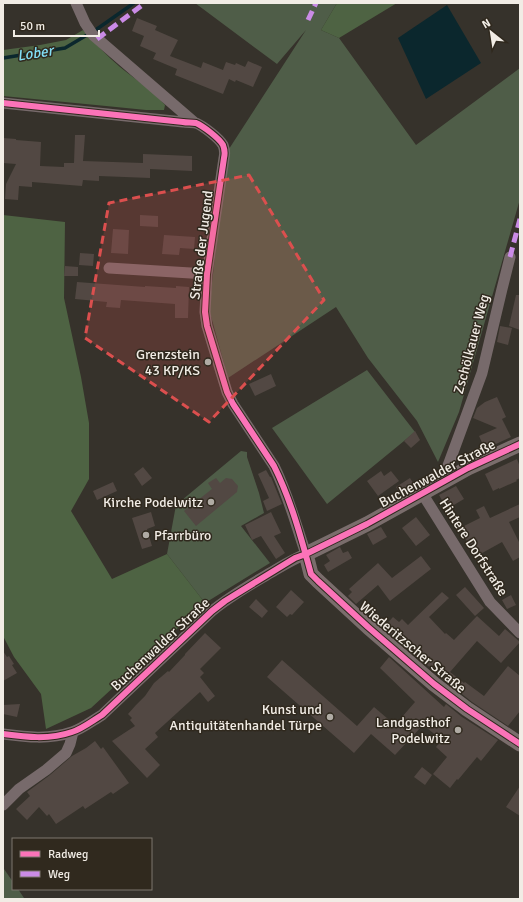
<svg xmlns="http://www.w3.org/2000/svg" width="523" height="902" font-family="Signika,sans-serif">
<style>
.green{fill:#4f5d48}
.forest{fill:#4e6343}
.water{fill:#0b272d}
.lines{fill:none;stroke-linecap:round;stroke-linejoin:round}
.stream{stroke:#0b272d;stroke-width:3.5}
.building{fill:#524843}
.street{stroke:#776a6b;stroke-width:11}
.secondary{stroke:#7a6d6c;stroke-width:15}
.quiet{stroke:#ca8be6;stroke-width:5;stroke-dasharray:10 5;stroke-linecap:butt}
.cycleway-casing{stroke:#30291e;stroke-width:8}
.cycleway{stroke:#fb73b8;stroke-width:6}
.marked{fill:#db4f4e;fill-opacity:0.2;stroke:#db4f4e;stroke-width:3;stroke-dasharray:8 5;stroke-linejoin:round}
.poi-dot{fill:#b0aba4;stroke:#30291e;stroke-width:1.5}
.labels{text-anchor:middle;stroke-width:3;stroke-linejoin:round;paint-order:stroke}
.street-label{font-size:14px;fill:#f1ece5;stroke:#30291e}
.poi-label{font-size:14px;fill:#f1ece5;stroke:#30291e;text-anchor:end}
.water-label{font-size:15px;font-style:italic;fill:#82def5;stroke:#30291e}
</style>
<rect width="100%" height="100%" fill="#36322b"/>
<path class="green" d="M195 3H337L321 30 339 38 416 145 520 68V199L459 412 438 462 417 421 368 358 336 307 228 378 209 309 227 152 306 30 277 64Z
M367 370 415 432 327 504 272 428Z
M241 451 247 452V457L259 493 264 513 241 526 270 563 205 603 167 554 176 505Z
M4 869 13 882V889H18L24 898 22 899H3V870Z"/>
<path class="forest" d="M337 3H397L339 38 321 30Z
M83 30C95 43 107 56 120 67 136 80 152 90 165 105L164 110H146L106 106 3 96V50L40 45 66 40Z
M3 215 65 222 64 298 81 377 89 423V479L71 511 112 579 167 554 205 603 91 708 46 729 41 694 14 657 3 636Z"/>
<path class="water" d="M447 5 481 63 426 99 398 38Z"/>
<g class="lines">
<path class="stream" d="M97 29 134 3
M3 58 65 48 87 35"/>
</g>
<path class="building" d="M137 18 157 26 155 30 178 40 170 56 201 68 203 62 223 70 226 62 235 65 236 63 245 67 248 61 262 67 253 87 236 80 235 82 229 79 223 94 175 75 177 69 153 59 156 53 140 46 144 36 132 31Z
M75 135H85L83 161 143 163V154L192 156V171L150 169V178L99 176V181L83 180 82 186 32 182V187L19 186 18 200 5 199 6 184 16 164 3 163V138L16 139V140L41 142 40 166 64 167V163H74Z
M140 215 158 216V227L140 226Z
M113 229 129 230 128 254 111 253Z
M164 235 195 237 194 249 180 248 179 255 162 254Z
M80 253 94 254 93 266 79 265Z
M65 266 78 267V276H64Z
M77 282 145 287V286L176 288V286L189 287 188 318H175V304L121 300 120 308 106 307 107 302 75 299Z
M516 295H520V330L509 326Z
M500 326 512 328 508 345 497 342Z
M271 374 276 386 255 396 249 384Z
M497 397 506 417 502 419 511 437 485 449 479 436 497 428 473 418 477 408 485 402Z
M415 431 420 440 411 448 404 441Z
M517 459 520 467V478L516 480 517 481 499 489V488L493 491 485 474Z
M143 467 152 478 142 486 134 474Z
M266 470 270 477H271L282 504 267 511 263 501 269 498 258 474Z
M381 471 384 476 391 471 399 481 378 496 367 481Z
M216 478 220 483 226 478 232 479 238 486 237 492 196 526 184 511 212 489 208 483Z
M410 478 415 486 401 495 396 487Z
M113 482 117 491 97 500 93 491Z
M456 486 464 499 447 509 439 495Z
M520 504V517L509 522 520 544V557L513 561 502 542 475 557 460 528 480 518 476 510 484 506 490 518Z
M151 512 155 526 147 529 152 546 142 549 132 518Z
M271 512 281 533 274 536 285 553 276 559 261 536 252 540 245 525Z
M416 517 430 535 416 546 402 528Z
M381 527 387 537 373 545 367 534Z
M340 547 343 553 348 551 352 558 328 572 324 565 330 561 326 555Z
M421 556 431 569 390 601 378 585 356 604 348 596 352 592 349 589 378 563 392 578Z
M465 587 484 608 475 616 456 595Z
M291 590 304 602 292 615 290 614 287 617 276 607Z
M442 592 449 598 429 617 445 634 446 633 454 640 477 616 499 636 505 629 520 642 501 663 477 641 450 672 464 683 465 682 484 696 508 666 520 676V711L508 726 472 702 457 690H458L446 681 383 628 393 617 399 622 402 619 408 625Z
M511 595 516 605 507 609 502 600Z
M256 599 268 611 262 618 249 607Z
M205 633 221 648 200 669 204 673 200 677 215 696 208 702 200 692 155 733 158 737 145 749 160 765 147 778 112 741 135 726 130 720 132 718 128 714 136 705 145 696 154 683 168 671 169 672 185 655V654Z
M3 651 7 657 9 656 14 664 12 665 17 673 3 681Z
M389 657 444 707 446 704 462 717 498 740 481 761 477 757 458 780 457 779 450 788 433 774 447 757 436 747 442 740 423 725 395 755 371 734 354 753 267 677 282 660 357 726 374 707 395 725 415 702 380 668Z
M20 704 17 717 3 714V705Z
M95 741 101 749 103 747 129 783 113 794 111 792 85 809 83 806 56 824 49 814 47 816 39 807 27 820 16 809 30 796 27 792 50 775 72 756 86 748Z
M422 767 432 775 425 785 414 777Z
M520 786V816L506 807Z"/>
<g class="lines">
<path class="street" d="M76 3 85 23 93 35 195 123
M3 103 183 122C187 123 192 122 196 123 203 126 219 138 223 145 225 150 225 154 224 158L207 274 205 312 207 326 227 392 233 404 274 466C288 494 296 525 306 554 293 559 282 566 270 573 250 585 230 596 212 611L102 715C92 721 82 729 72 732 49 740 26 737 3 734
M109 268 207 274
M442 482 482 373 502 289 510 257
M422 493 490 602 520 633
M3 805 19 789 46 770 66 753 70 744 73 732"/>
<path class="secondary" d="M520 444 468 468 367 524 306 554 311 574 318 581 368 627 434 684 467 709 520 744"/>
<path class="quiet" d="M308 20 316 3
M97 39 145 3
M510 257 520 219"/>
<g class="cycleway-casing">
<path id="cycleway" d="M3 103 183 122C187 123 192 122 196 123 203 126 219 138 223 145 225 150 225 154 224 158L207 274 205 312 207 326 227 392 233 404 274 466C291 500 301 537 311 574L318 581 368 627 434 684 467 709 520 744
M3 734C26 737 49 740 72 732 82 729 92 721 102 715L212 611 225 601 259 580 295 558 306 554 367 524 468 468 520 444"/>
</g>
<use href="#cycleway" class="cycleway"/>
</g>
<path class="marked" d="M249 175 324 300 209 422 85 338 109 203Z"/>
<g class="poi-dot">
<circle cx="208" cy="362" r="4"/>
<circle cx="211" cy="502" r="4"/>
<circle cx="146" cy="535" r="4"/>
<circle cx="330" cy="717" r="4"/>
<circle cx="458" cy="730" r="4"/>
</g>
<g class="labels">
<g class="street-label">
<text transform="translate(201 245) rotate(-83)" y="5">Straße der Jugend</text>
<text transform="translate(471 344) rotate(-75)" y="5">Zschölkauer Weg</text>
<text transform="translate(437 473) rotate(-28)" y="5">Buchenwalder Straße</text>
<text transform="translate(474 547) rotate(57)" y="5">Hintere Dorfstraße</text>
<text transform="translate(160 644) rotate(-43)" y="5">Buchenwalder Straße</text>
<text transform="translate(413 647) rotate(40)" y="5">Wiederitzscher Straße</text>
</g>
<g class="poi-label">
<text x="200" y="359">Grenzstein<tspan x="200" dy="16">43 KP/KS</tspan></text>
<text x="203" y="507">Kirche Podelwitz</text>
<text x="154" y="540" text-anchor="start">Pfarrbüro</text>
<text x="322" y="714">Kunst und<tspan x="322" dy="16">Antiquitätenhandel Türpe</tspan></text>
<text x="450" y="727">Landgasthof<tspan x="450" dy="16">Podelwitz</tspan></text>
</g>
<g class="water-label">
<text transform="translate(35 53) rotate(-9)" y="5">Lober</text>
</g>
</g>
<rect width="523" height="902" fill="none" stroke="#f1ece5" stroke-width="8"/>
<rect x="12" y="838" width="140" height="52" fill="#30291e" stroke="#7d776e"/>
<rect x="20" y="851" width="20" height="6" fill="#fb73b8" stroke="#7d776e"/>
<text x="48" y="858" font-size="12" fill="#f1ece5">Radweg</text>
<rect x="20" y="871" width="20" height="6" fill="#ca8be6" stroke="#7d776e"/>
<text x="48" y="878" font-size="12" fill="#f1ece5">Weg</text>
<g transform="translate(491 32) rotate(330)" stroke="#30291e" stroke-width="3" paint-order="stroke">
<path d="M0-3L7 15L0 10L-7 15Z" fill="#f1ece5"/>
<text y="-6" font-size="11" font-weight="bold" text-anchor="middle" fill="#f1ece5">N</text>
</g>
<path d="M14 30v6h85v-6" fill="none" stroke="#f1ece5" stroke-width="2"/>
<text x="20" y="30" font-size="12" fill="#f1ece5" stroke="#30291e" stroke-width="3" paint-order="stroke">50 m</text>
</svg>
